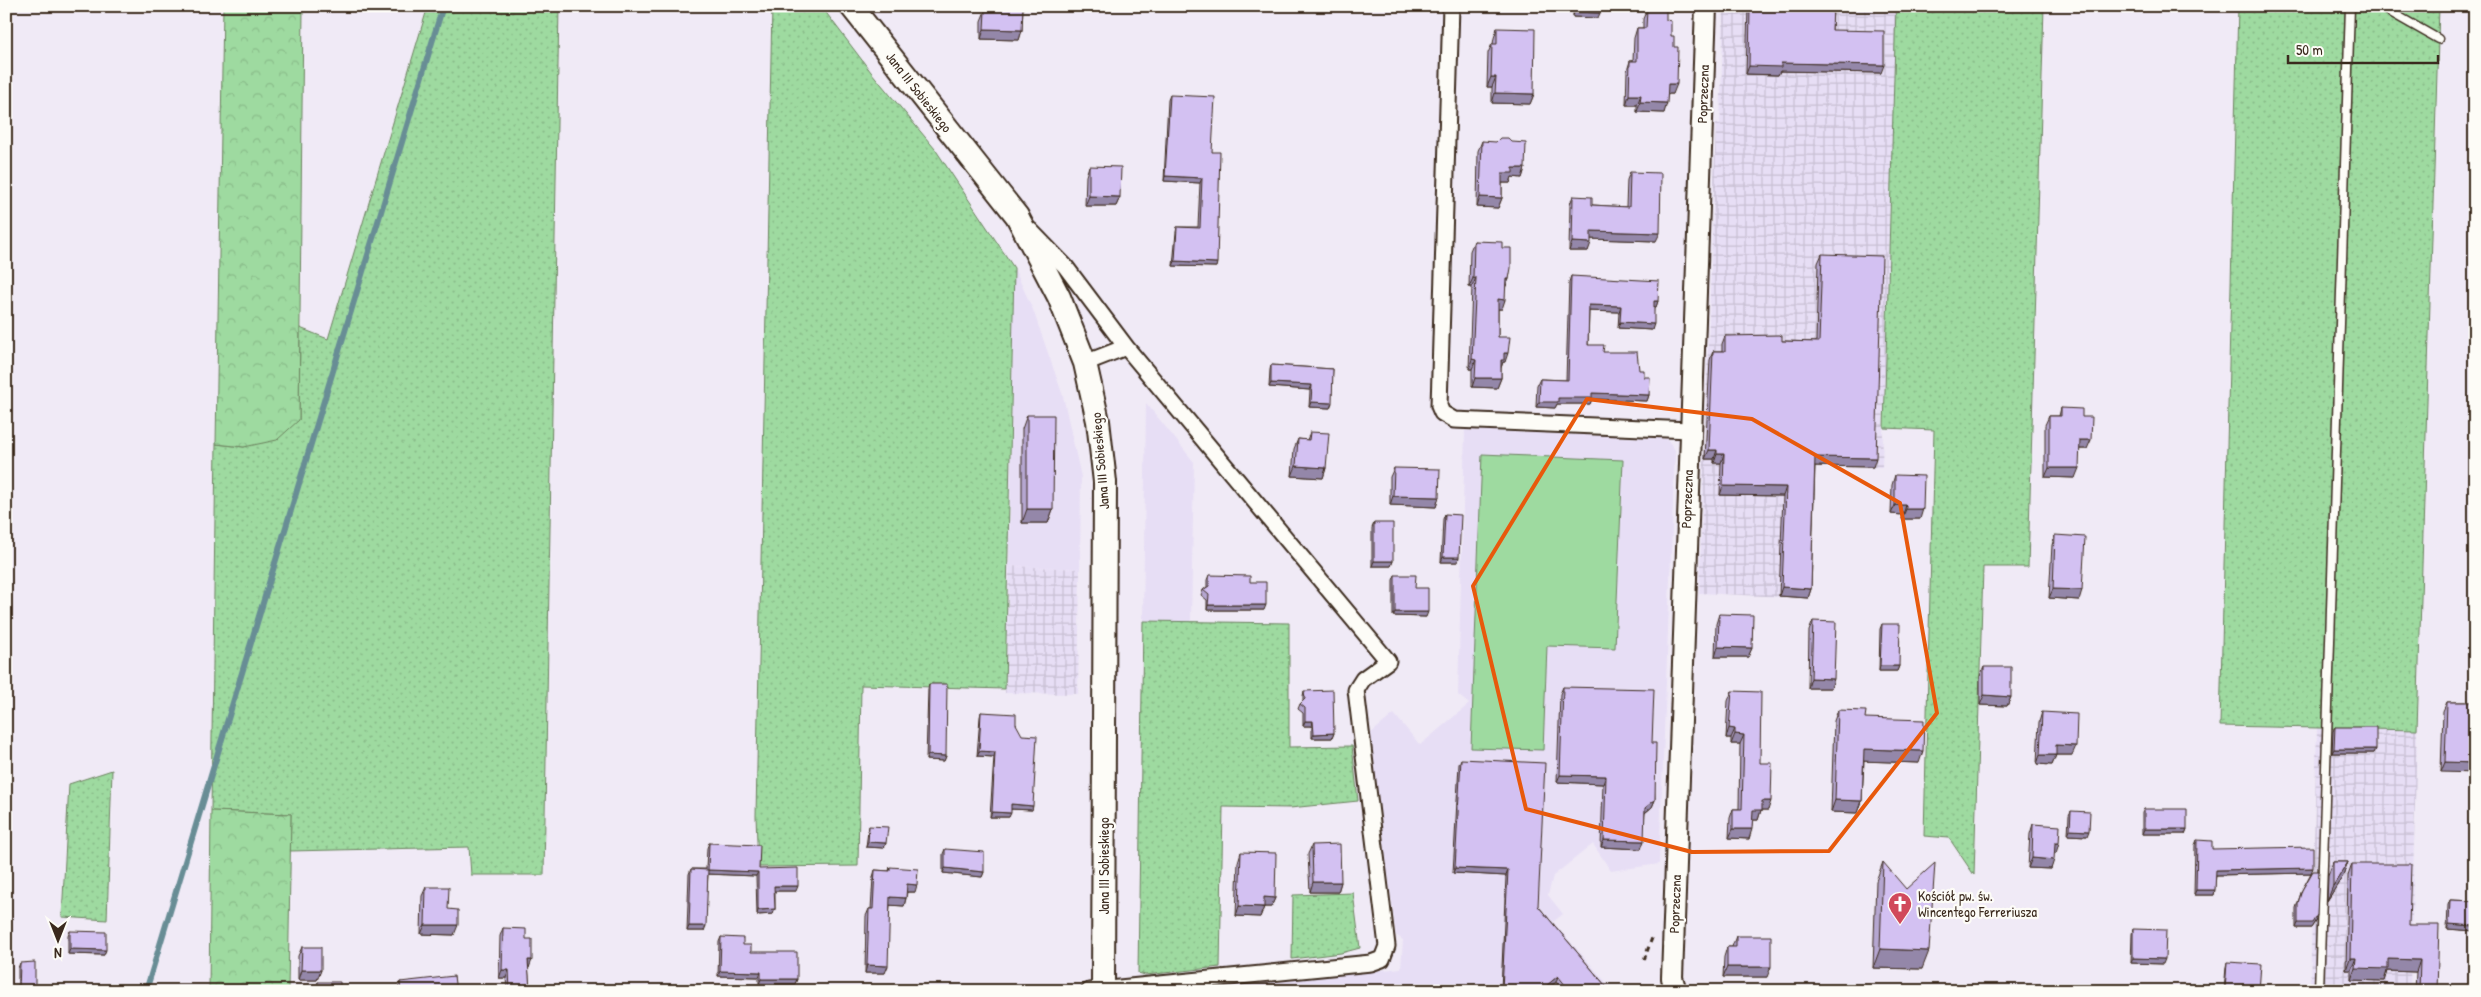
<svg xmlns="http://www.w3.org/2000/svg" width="2481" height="997" font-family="'Patrick Hand',sans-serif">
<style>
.built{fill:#e7def5}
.industrial{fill:url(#industrial-grid)}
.grass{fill:url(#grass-dots);stroke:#6c825f}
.forest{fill:url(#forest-crowns);stroke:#6c825f}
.pitch{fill:#9edaa0;stroke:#6c825f}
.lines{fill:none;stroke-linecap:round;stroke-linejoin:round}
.stream{stroke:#678d95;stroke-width:6}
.service-casing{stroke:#3b2a1e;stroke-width:11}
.minor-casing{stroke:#3b2a1e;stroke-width:19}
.tertiary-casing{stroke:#3b2a1e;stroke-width:24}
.secondary-casing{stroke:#3b2a1e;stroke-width:26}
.path{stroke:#3b2a1e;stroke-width:3;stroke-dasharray:5 4;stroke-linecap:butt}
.service{stroke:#fdfcf7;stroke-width:8}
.minor{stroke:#fdfcf7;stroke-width:15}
.tertiary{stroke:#fdfcf7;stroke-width:20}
.secondary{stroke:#fdfcf7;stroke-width:22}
.wall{fill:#b5a6d0;stroke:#3b2a1e}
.shaded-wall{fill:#9487a9;stroke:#3b2a1e}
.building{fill:#d3c1f2;stroke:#3b2a1e}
.marked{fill:none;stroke:#e8590c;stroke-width:4;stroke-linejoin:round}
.labels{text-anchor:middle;stroke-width:4.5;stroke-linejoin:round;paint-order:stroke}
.street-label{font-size:14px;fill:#3b2a1e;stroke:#fdfcf7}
.poi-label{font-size:14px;fill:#3b2a1e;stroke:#fdfcf7;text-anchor:start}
</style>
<defs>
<pattern id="industrial-grid" width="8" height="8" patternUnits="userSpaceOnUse" patternTransform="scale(1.25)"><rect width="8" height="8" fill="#e7def5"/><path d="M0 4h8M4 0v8" fill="none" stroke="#c7bfd2"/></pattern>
<pattern id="grass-dots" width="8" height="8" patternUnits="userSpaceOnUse" patternTransform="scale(1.25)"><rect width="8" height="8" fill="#9edaa0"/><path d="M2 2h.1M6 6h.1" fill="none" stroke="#89bb89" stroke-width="1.8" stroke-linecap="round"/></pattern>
<pattern id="forest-crowns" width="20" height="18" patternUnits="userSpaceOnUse" patternTransform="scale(1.25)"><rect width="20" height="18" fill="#9edaa0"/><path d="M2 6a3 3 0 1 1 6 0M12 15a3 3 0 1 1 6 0" fill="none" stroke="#89bb89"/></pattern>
</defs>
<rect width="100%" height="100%" fill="#f0eaf6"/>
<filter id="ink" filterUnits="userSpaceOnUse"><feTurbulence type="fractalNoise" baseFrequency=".02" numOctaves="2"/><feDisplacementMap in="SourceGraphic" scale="10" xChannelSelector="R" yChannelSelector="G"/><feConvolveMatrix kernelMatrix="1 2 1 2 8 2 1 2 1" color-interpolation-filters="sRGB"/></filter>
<g filter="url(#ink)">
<path class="built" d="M1014 268 1033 310 1063 396 1081 477 1080 569 1009 566Z
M1146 403 1194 462 1191 622 1143 621Z
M1465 430 1667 439 1675 450 1659 864 1611 871 1593 844 1553 876 1548 895 1563 914 1553 922 1614 991H1196L1401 968 1403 940 1396 935 1370 734 1394 714 1420 745 1469 704 1458 695Z"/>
<path class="industrial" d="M1724 6H1896L1882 467 1812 466 1808 598 1699 593 1716 124 1720 123Z
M1009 566 1080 569 1078 694 1005 693Z
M2317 728 2417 730 2410 991H2310Z"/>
<path class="grass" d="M428 6H559L544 875H471L469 847 290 851 291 814 211 811 216 444 244 447 299 420 300 328 328 339Z
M772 6H821L871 72 935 149 1014 268 1005 689 861 685 858 866 758 867 756 816Z
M1896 6H2044L2028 567H1983L1974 875 1949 838 1924 836 1934 430 1884 428Z
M2238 6H2439L2417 730 2220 726Z
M1143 621 1289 623V747L1352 746 1358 801 1290 808 1223 807 1220 967 1145 975 1138 973Z
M112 770 107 920 62 917 69 784Z
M1353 893 1360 948 1341 953 1292 959 1293 895Z"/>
<path class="forest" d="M223 6H303L299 420 277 440 244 447 216 444Z
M211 811 291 814 288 991H209Z"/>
<path class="pitch" d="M1482 454 1623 460 1615 648 1547 646 1543 750 1471 748Z"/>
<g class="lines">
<path class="stream" d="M146 991 443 6"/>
<g class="service-casing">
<path id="service" d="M2380 6 2438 39
M2319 991 2350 6"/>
</g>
<g class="minor-casing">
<path id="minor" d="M1451 6 1439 406 1442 413 1454 420 1690 430
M1030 230 1065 266 1126 347
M1085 363 1126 347 1388 661 1363 679 1356 690 1387 946 1382 959 1371 963 1089 991"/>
</g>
<g class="tertiary-casing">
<path id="tertiary" d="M1676 991 1672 978 1706 6"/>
</g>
<g class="secondary-casing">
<path id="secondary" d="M851 6 1017 216 1059 297 1085 363 1098 421 1105 482 1103 991"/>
</g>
<path class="path" d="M1644 960 1652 938"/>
<use href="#service" class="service"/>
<use href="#minor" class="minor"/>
<use href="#tertiary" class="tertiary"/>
<use href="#secondary" class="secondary"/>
</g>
<path class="wall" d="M990 6H1023L1022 30 1019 40 981 39V21L985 11H988Z
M1573 6H1600L1598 18 1573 17Z
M1740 6H1833L1832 30 1881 73 1780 71 1778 75 1746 74 1748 7Z
M1647 9 1666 20 1671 36 1673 94H1668L1664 113 1637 112V105H1626L1627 71 1630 61H1633L1634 38 1637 28H1643V19Z
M1497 28 1534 94 1530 104 1492 103V87H1487L1488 53 1492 44H1493L1494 38Z
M1170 95 1212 152 1216 267 1173 266 1176 232 1177 227H1198L1200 183 1164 181 1168 100Z
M1482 141 1525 168 1522 178 1512 177 1510 183H1502V198L1498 208 1477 207 1478 151Z
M1089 166 1120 197 1116 206H1085L1086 176Z
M1630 172 1656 241 1591 239 1588 251H1569L1570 204 1573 196 1592 205 1626 207 1627 180Z
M1474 241 1502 248 1509 279 1505 288 1502 309H1498V337L1505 362H1503L1501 368V378L1497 388 1472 387V369H1469L1472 287H1469L1470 251Z
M1822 254 1873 467 1815 466 1811 589 1808 598 1779 596 1783 496 1720 495 1721 463H1714V459H1705L1710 360 1713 351H1722V344L1725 336 1782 341 1816 342 1818 263Z
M1571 276 1658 301 1656 307H1654L1652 330 1618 328 1619 312 1589 311 1588 345 1603 352 1639 370 1644 377 1649 395 1647 401 1592 399 1590 404H1557L1555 408 1536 407 1537 385 1540 379 1566 380 1569 282Z
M1271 365 1333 369 1330 408 1309 407 1310 390 1269 387 1270 370Z
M2061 408 2082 417 2087 449H2079L2075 478 2045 477V425L2049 416H2059Z
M1027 415 1053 509 1048 523H1022V429Z
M1310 432 1326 468 1323 478 1292 476 1294 449 1298 439 1307 440Z
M1394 468 1439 497 1436 507 1390 505V477Z
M1895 475 1920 519H1902L1903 515 1891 514 1892 485Z
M1445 514 1458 562H1441L1443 519Z
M1374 523 1393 561 1391 566H1372V528Z
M2055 535 2079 600 2049 598 2052 545Z
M1209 575 1250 582 1264 610H1207V600L1201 595 1203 590 1207 587V580Z
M1395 575 1415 588 1426 617 1393 616V580Z
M1719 614 1752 648 1748 657H1715L1716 624Z
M1813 621 1831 688H1808L1809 631Z
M1882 624 1899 666 1897 671H1879L1880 629Z
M1984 667 2011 697 2007 706 1980 705V676Z
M929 684 946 756 944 761 926 760 928 689Z
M1563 687 1652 743 1655 800 1652 807 1645 813 1641 849 1601 847 1603 784 1557 782 1560 694Z
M1304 691 1334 733 1332 738H1312V726H1303V713L1298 709 1300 704 1303 701V696Z
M1732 691 1760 763 1768 810H1761L1758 820H1753L1749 839 1729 838 1730 818 1733 809H1739L1740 744H1731V738H1726L1728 701Z
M2447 702H2475L2441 772 2443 711Z
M1838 710 1865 718 1919 763 1864 761 1862 801 1858 813 1831 812 1834 721Z
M981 712 1016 724 1032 810 1011 809 1009 817H990L994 757 977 756 980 717Z
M2042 712 2072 755H2056L2052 765 2037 764 2039 722Z
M2335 727 2376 749 2374 753H2332L2333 731Z
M1461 759 1538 906 1610 991H1564L1556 982 1545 991H1444L1445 988 1501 990 1506 876 1453 873 1459 764Z
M2144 809 2187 829 2185 834H2142V813Z
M2071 811 2087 836 2068 835 2069 815Z
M2033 824 2056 853H2054L2051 869 2028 868 2030 834Z
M869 826 886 843 884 848 866 847 868 831Z
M2197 840 2212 849 2312 872 2316 920 2311 928H2296V908L2302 890 2311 873 2216 875 2214 895H2194L2195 845Z
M709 843 759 869 796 891H775V909L773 914 757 915 756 876 708 874 704 931H687L689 874 691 869H706L707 848Z
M1312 845 1341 882 1338 892H1310L1308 854Z
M945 849 984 872 982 877 943 873V854Z
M1241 852 1275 898 1271 907H1264L1260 917 1236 916 1238 862Z
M1883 862 1922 969 1873 968 1876 881Z
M2333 862H2348L2343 876 2327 901 2328 876Z
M2352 864 2409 925 2437 991H2415L2416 972 2387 971 2384 981 2351 980V970H2346L2348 876Z
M890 867 915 892H907L906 898 904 906 890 905 885 973H865L866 916 869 909H871L873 877 875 870 889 871Z
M426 887 448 909 454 935 421 934 422 896Z
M2450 900 2475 901V931L2447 929 2448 905Z
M503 928 526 939 530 991H507L506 978H499L500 936Z
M2133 929 2163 964 2131 963 2132 934Z
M70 931 104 955 68 954V936Z
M1736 936 1767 977H1723L1724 957 1727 947H1732Z
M721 937 743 945 751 952 797 979 795 984H759V977L718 976 719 942Z
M302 947 321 970 317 980H298V956Z
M2227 962 2259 991H2224L2226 967Z
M20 963 35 991H18V968Z
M318 982 340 991H315Z
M400 982 456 991H397Z"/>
<path class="shaded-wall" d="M1574 12 1600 13 1598 18 1573 17Z
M984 29 1022 30 1019 40 981 39Z
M1781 63 1884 65 1881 73 1780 71 1778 75 1746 74 1749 66Z
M1491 77H1496L1492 87H1487Z
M1668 84H1677L1673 94H1665Z
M1495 93 1534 94 1530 104 1492 103Z
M1629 95H1641L1637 105H1626Z
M1640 102 1667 103 1664 113 1637 112Z
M1513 168H1525L1522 178 1512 177 1510 183H1499L1502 173Z
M1165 176 1202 178 1200 183 1164 181Z
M1089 196 1120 197 1116 206H1085Z
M1480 197 1502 198 1498 208 1477 207Z
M1591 231 1660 233 1656 241 1588 239Z
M1572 242 1591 243 1588 251H1569Z
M1175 261 1217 263 1216 267 1173 266Z
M1473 278H1476L1472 287H1469Z
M1506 279H1509L1505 288Z
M1498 299 1505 300 1502 309H1495Z
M1654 301H1658L1656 307 1652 306Z
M1589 305 1621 306 1619 312 1587 311Z
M1620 322 1654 324 1652 330 1618 328Z
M1504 353H1508L1505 362H1503L1500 370H1498Z
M1472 359 1476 360 1472 369H1469Z
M1475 378H1501L1497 388 1472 387Z
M1271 383 1312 385 1310 390 1269 387Z
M1592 393 1649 395 1647 401 1592 399 1590 404H1557L1555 408 1536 407 1539 402 1558 398Z
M1311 402 1332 403 1330 408 1309 407Z
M2080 440H2091L2087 449H2076Z
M1709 450H1717L1714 459H1705Z
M1717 454H1724L1721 463H1714Z
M1815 457 1876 458 1873 467 1812 466Z
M1296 466 1326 468 1323 478 1292 476Z
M2049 468H2079L2075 478 2045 477Z
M1723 486 1786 487 1783 496 1720 495Z
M1393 496 1439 497 1436 507 1390 505Z
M1895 505H1906L1903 515 1891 514Z
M1027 509H1053L1048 523H1022Z
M1906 509H1923L1920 519H1902Z
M1443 557H1459L1458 562H1441Z
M1374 561H1393L1391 566H1372Z
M1782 587 1811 589 1808 598 1779 596Z
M2053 589 2082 590 2079 600 2049 598Z
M1208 605H1266L1264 610H1207Z
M1395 612H1428L1426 617 1393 616Z
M1718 647 1752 648 1748 657H1715Z
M1880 666H1899L1897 671H1879Z
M1811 678 1834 679 1831 688H1808Z
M1984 695 2011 697 2007 706 1980 705Z
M1305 721H1313L1312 726H1303Z
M1729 728 1735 729 1731 738H1726Z
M1334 733 1332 738H1312L1314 734Z
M1735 734 1744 735 1740 744H1731Z
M2056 745 2076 746 2072 755H2053Z
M1864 749 1923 751 1919 763 1860 761Z
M2334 749H2376L2374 753H2332Z
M979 751 995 752 994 757 977 756Z
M928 755 946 756 944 761 926 760Z
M2040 755H2056L2052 765 2037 764Z
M2445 762 2475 763V773L2441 772Z
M1560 775 1606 776 1603 784 1557 782Z
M1655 800 1652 807 1642 815 1645 808Z
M1835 800 1862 801 1858 813 1831 812Z
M1762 801H1771L1768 810H1761L1758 820H1749L1753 810Z
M1011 804 1033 806 1032 810 1010 809Z
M992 812 1011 813 1009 817H990Z
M1733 829H1752L1749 839 1729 838Z
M2144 829H2187L2185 834H2142Z
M2070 830 2089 831 2087 836 2068 835Z
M1604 840 1644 841 1641 849 1601 847Z
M868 842 886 843 884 848 866 847Z
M2055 843H2059L2056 853 2051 852Z
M2032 858 2054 860 2051 869 2028 868Z
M2348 862 2343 876 2327 901 2333 886Z
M945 868 984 872 982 877 943 873Z
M1455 868 1508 870 1506 876 1453 873Z
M2313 868 2311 873 2214 875 2216 870Z
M708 870 758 872 756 876 706 874Z
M1313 882H1341L1338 892H1310Z
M907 884 917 885 915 892H904Z
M774 886H798L796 891H773Z
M2196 890H2215L2214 895H2194Z
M890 897 906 898 904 906 887 905Z
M1264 897 1275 898 1271 907H1261Z
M1239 906 1264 907 1260 917 1236 916Z
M775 909 773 914 757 915 758 910Z
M2317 915 2316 920 2311 928H2296L2298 923Z
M2449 924 2475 926V931L2447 929Z
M425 925H458L454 935 421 934Z
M689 926H706L704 931H687Z
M70 949 106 950 104 955 68 954Z
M1880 949 1929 951 1922 969 1873 968Z
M2133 958 2165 959 2163 964 2131 963Z
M2350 958H2356L2351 970H2346Z
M2388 959 2420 960 2416 972 2387 971 2384 981 2351 980 2355 968Z
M528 960H532L529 968Z
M867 965 888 966 885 973H865Z
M1727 967H1771L1767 977H1723Z
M301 970H321L317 980H298Z
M502 970H509L506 978H499Z
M720 971 761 972 759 977 718 976Z
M1558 976 1556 982 1545 991H1540Z
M761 979H797L795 984H759Z"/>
<path class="building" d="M991 6H1023L1022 30 984 29 985 11H990Z
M1575 6H1600V13L1574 12Z
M1750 6H1833L1832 30 1884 31V65L1781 63V67L1749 66Z
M1647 9 1666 10V20L1671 21V36H1674V47H1678L1677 84H1668L1667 103 1640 102 1641 95H1629L1630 61H1637V28H1646Z
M1497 28 1535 29 1534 94 1495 93 1496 77H1491L1492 44H1497Z
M1170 95 1215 97 1212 152H1220L1217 263 1175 261 1177 227 1200 228 1202 178 1165 176Z
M1500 138H1508L1512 142 1526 143 1525 168H1513V173H1502V198L1480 197 1482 141 1496 142Z
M1089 166 1121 167 1120 197 1089 196Z
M1630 172 1661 173 1660 233 1591 231V243L1572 242 1573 196 1592 197V205L1629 207Z
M1474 241 1502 242V248H1511V268L1509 279H1506L1505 300 1498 299V337H1510L1508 353H1504V360H1501V378H1475L1476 360 1472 359 1476 278H1473Z
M1822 254 1882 256 1876 458 1815 457 1811 589 1782 587 1786 487 1723 486 1724 454H1717V450H1709L1713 351H1725V336L1779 335 1782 336V341L1819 342Z
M1571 276 1659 281 1658 301H1654V324L1620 322 1621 306 1589 305 1588 345H1604L1603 352H1637L1639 370H1644V377H1650L1649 395 1592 393V398H1558V402H1539L1540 379 1568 380Z
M1271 365 1333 369 1332 403 1311 402 1312 385 1271 383Z
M2061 408 2082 409V417H2092L2091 440H2080L2079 468H2049V416H2061Z
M1027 415H1054L1053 509H1027Z
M1310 432 1329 433 1326 468 1296 466 1298 439 1309 440Z
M1394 468 1440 469 1439 497 1393 496Z
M1895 475 1924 476 1923 509H1906V505H1895Z
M1445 514 1461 515 1459 557H1443Z
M1374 523H1393V561H1374Z
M2055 535 2085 537 2082 590 2053 589Z
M1209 575 1250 576V582H1266V605H1208L1209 595 1203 590 1209 586Z
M1395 575H1416L1415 588H1428V612H1395Z
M1719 614 1753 615 1752 648 1718 647Z
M1813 621 1836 622 1834 679 1811 678Z
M1882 624H1900L1899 666H1880Z
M1984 667H2011V697L1984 695Z
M929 684H947L946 756 928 755Z
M1563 687 1654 689 1652 743H1656L1655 800 1645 808 1644 841 1604 840 1606 776 1560 775Z
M1333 690 1334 733 1314 734 1313 721H1305V708L1300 704 1305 699 1304 691Z
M1732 691 1761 692 1760 763H1772L1771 801H1762V810H1753L1752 829H1733V809H1742L1744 735 1735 734V729L1729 728Z
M2447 702H2475V763L2445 762Z
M1838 710 1866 711 1865 718 1924 720 1923 751 1864 749 1862 801 1835 800Z
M981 712 1016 714V724L1022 735 1037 736 1033 806 1011 804V813L992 812 995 752 979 751Z
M2042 712 2077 714 2076 746 2056 745V755H2040Z
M2335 727H2376V749H2334Z
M1461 759 1545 763 1538 906 1610 991H1570L1558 976 1540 991H1444L1445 988 1502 990 1508 870 1455 868Z
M2144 809H2187V829H2144Z
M2071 811 2090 812 2089 831 2070 830Z
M2033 824 2060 826 2059 843H2055L2054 860 2032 858Z
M869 826 888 827 886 843 868 842Z
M2197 840 2212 841V849L2313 847V868L2216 870 2215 890H2196Z
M709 843 760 845 759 869 798 868V886H774L775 909 758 910V872L708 870Z
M1340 844 1341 882H1313L1312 845Z
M945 849 984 852V872L945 868Z
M1241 852 1276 853 1275 898 1264 897V907L1239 906Z
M1883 862 1906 889 1935 863 1929 951 1880 949Z
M2333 862H2348L2333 886Z
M2352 864H2411L2409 925H2439L2437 991H2419L2420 960 2388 959V969L2355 968 2356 958H2350Z
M890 867 918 869 917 885 907 884 906 898 890 897 888 966 867 965 869 909H873L875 870 890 871Z
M691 869 708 870 706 926H689Z
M2313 871H2319L2317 915 2312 923H2298V903L2302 890Z
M426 887H449L448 909 458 910V925H425Z
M2450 900 2475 901V926L2449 924Z
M503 928 526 929V939H532V960H528L530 991H510L509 970H502Z
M2133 929 2166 930 2165 959 2133 958Z
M70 931 106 932V950L70 949Z
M1736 936H1771V967H1727V947H1736Z
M721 937 743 938V945H751V952H797V979H761V972L720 971Z
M302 947H321V970H301Z
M35 962V991H19L20 963Z
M2227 962 2261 964 2259 991 2225 990Z
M454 976 456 991H401L400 982Z
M318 982H340V991H318Z
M86 989 110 991H85Z"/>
</g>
<path class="marked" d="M1587 399 1752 419 1900 503 1937 713 1829 851 1692 852 1526 809 1473 586Z"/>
<defs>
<g id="church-pin" transform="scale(1.25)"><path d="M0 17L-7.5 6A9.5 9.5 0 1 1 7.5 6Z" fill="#d1495b" stroke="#fdfcf7"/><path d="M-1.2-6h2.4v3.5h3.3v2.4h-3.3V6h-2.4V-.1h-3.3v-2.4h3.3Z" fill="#fff"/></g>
</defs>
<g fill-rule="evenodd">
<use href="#church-pin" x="1900" y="904"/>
</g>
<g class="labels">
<g class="street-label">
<text transform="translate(919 92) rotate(52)" y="5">Jana III Sobieskiego</text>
<text transform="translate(1703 94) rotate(-88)" y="5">Poprzeczna</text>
<text transform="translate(1100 461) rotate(-95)" y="5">Jana III Sobieskiego</text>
<text transform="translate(1687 499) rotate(-88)" y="5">Poprzeczna</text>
<text transform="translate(1104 866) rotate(-90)" y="5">Jana III Sobieskiego</text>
<text transform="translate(1675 904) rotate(-88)" y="5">Poprzeczna</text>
</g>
<g class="poi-label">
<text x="1918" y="901">Kościół pw. św.<tspan x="1918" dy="16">Wincentego Ferreriusza</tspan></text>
</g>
</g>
<rect width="2481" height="997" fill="none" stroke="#fdfcf7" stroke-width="25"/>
<rect x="12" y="12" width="2456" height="972" fill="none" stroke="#3b2a1e" stroke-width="2" filter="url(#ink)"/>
<g transform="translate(58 940) rotate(180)" stroke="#fdfcf7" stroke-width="4" paint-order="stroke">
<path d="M0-4L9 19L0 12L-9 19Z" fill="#3b2a1e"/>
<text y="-8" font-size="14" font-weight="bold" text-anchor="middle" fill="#3b2a1e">N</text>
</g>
<path d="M2288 55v8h150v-8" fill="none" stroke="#3b2a1e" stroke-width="2.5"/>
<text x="2296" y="55" font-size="15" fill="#3b2a1e" stroke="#fdfcf7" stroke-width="4" paint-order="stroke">50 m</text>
</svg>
